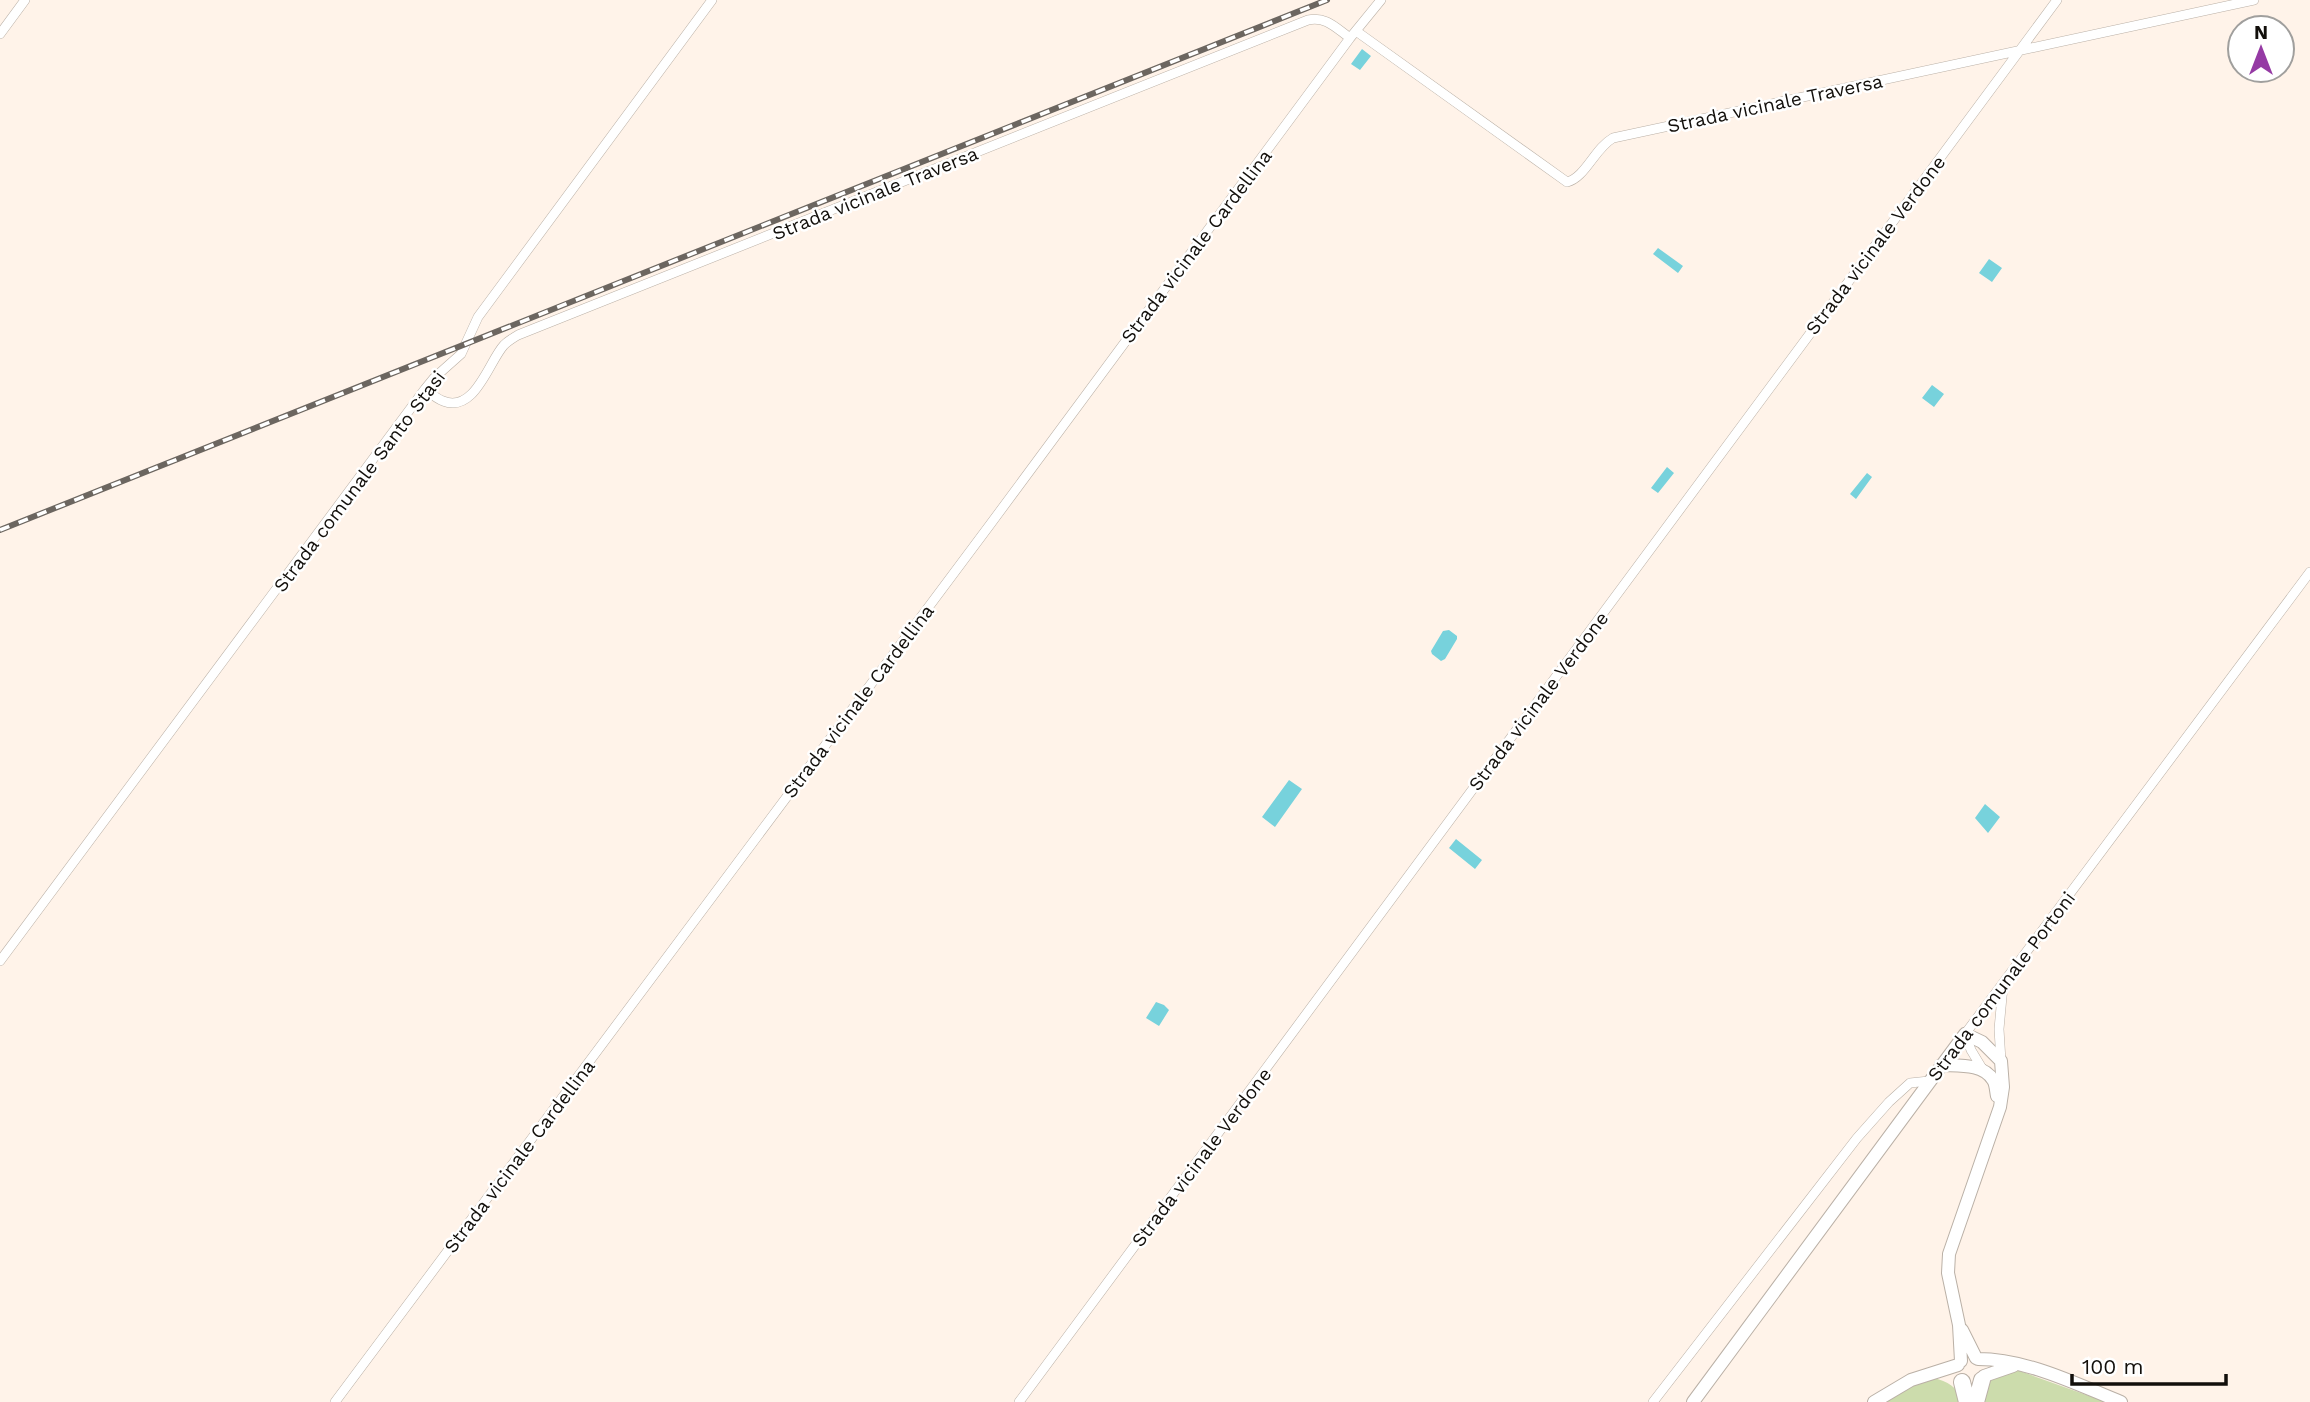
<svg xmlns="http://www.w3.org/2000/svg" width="2310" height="1402" font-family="'Work Sans',sans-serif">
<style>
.green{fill:#ccdcac}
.water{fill:#77d2dc}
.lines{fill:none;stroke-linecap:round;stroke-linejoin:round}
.street-casing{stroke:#bab0a6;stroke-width:10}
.secondary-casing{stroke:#bab0a6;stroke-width:14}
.highway-casing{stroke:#bab0a6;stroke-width:18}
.street{stroke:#fff;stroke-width:9}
.secondary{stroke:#fff;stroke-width:12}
.highway{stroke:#fff;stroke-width:16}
.rail-casing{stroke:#6c6660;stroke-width:6}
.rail{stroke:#fff;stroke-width:3.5;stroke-dasharray:10;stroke-linecap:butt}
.labels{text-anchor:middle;stroke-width:5;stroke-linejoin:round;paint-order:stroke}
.street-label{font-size:19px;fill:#120f0b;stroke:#fff}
</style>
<rect width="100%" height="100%" fill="#fff3e9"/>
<path class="green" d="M2017 1370 2106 1402H1984L1989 1381 2001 1374Z
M1933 1378C1948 1381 1957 1387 1963 1402H1882L1913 1383Z"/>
<path class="water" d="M1362 49 1371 56 1360 70 1351 64Z
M1658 248 1683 266 1678 273 1653 254Z
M1989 259 2002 268 1992 282 1979 273Z
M1932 385 1944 394 1934 407 1922 398Z
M1667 467 1674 473 1658 493 1651 488Z
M1867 473 1872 477 1856 499 1850 494Z
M1449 630 1457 636V639L1445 659 1441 661 1432 654 1431 651 1443 631Z
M1289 780 1302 789 1275 827 1262 817Z
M1985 804 2000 817 1988 833 1975 818Z
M1456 839 1482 860 1475 869 1449 848Z
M1156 1002 1164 1005 1169 1010 1159 1026 1146 1018Z"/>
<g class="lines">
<g class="street-casing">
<path id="street" d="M1356 31 1567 182C1585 178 1595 148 1613 138L2254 0
M0 34 25 0
M425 389C430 393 437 399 443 401 475 414 489 361 504 345 508 341 513 338 518 335L1308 20C1326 16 1336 28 1350 38
M0 961 425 389 434 378 461 354 478 317 712 0
M2001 1061 1999 1029 2003 986
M1983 1070 1971 1050 1965 1034 2310 572
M335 1402 989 526 1350 38 1381 0
M1019 1402 2057 0
M1653 1402 1857 1138 1889 1102 1910 1083 1929 1081"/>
</g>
<g class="secondary-casing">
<path id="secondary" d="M1941 1065C1958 1066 1983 1063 1993 1080 1996 1084 1996 1092 1997 1096
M1962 1330 1976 1358
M1978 1359C2027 1359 2076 1384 2121 1402
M1984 1376 2013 1366
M1693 1402 1965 1034 1982 1042 2001 1061 2003 1087 2000 1107 1949 1254 1948 1273 1959 1325 1961 1361
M1874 1402 1911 1380 1958 1365"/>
</g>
<g class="highway-casing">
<path id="highway" d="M1962 1382 1967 1402
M1976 1402 1982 1380"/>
</g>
<use href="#street" class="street"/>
<use href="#secondary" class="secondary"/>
<use href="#highway" class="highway"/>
<g class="rail-casing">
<path id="rail" d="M0 530 1327 0"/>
</g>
<use href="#rail" class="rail"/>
</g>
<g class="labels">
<g class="street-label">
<text transform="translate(1775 103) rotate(-12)" y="7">Strada vicinale Traversa</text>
<text transform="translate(875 193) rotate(-22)" y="7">Strada vicinale Traversa</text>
<text transform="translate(1875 245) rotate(-53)" y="7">Strada vicinale Verdone</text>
<text transform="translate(1196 246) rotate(-53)" y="7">Strada vicinale Cardellina</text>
<text transform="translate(359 481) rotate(-53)" y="7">Strada comunale Santo Stasi</text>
<text transform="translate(858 701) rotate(-53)" y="7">Strada vicinale Cardellina</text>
<text transform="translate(1538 701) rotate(-53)" y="7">Strada vicinale Verdone</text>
<text transform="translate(2001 986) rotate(-53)" y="7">Strada comunale Portoni</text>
<text transform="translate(519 1156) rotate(-53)" y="7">Strada vicinale Cardellina</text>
<text transform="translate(1201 1157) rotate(-53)" y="7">Strada vicinale Verdone</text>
</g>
</g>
<g transform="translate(2261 49)"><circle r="33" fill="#ffffff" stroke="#a09f9d" stroke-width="2"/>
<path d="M0-5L12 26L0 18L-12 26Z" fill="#953aa4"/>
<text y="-10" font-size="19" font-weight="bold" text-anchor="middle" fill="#120f0b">N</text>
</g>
<path d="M2072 1374v10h154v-10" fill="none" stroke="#120f0b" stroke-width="3.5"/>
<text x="2082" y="1374" font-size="21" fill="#120f0b" stroke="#ffffff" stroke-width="5" paint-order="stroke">100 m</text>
</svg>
